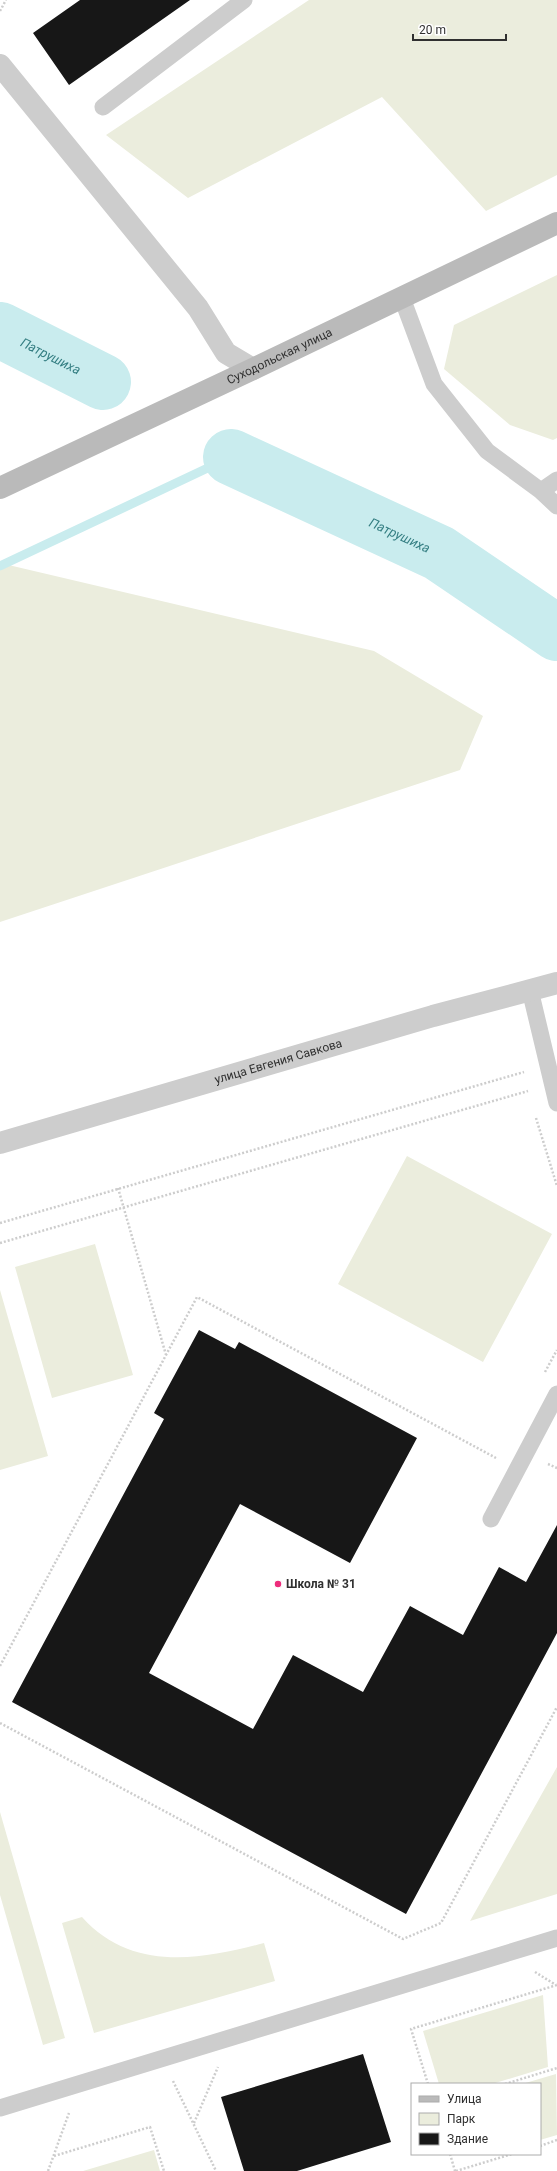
<svg xmlns="http://www.w3.org/2000/svg" width="557" height="2171" font-family="Roboto,sans-serif">
<style>
.green{fill:#ebeddd}
.lines{fill:none;stroke-linecap:round;stroke-linejoin:round}
.stream{stroke:#c9ecee;stroke-width:9}
.river{stroke:#c9ecee;stroke-width:56}
.building{fill:#171717}
.path{stroke:#cdcdcd;stroke-width:2.5;stroke-dasharray:2 2;stroke-linecap:butt}
.service{stroke:#cdcdcd;stroke-width:17}
.minor{stroke:#cdcdcd;stroke-width:22}
.secondary{stroke:#bababa;stroke-width:22}
.poi-dot{fill:#ed2c7b;stroke:#fff;stroke-width:1.5}
.labels{text-anchor:middle;stroke-width:4;stroke-linejoin:round;paint-order:stroke}
.street-label{font-size:12px;fill:#303030;stroke:#fff}
.poi-label{font-size:12px;font-weight:bold;fill:#303030;stroke:#fff;text-anchor:start}
.water-label{font-size:13px;font-style:italic;fill:#347e82;stroke:#fff}
</style>
<rect width="100%" height="100%" fill="#fff"/>
<path class="green" d="M309 0H557V175L486 211 382 97 188 198 106 135Z
M557 275V438L553 440 510 425 444 369 454 325Z
M0 563 374 651 483 716 460 770 0 922Z
M407 1156 552 1234 483 1362 338 1284Z
M95 1244 133 1375 52 1398 15 1267Z
M0 1290 48 1456 0 1470Z
M557 1767V1894L470 1921Z
M0 1812 65 2038 43 2045 0 1895Z
M82 1917C131 1972 201 1960 264 1943L275 1981 94 2033 62 1923Z
M543 1995 548 2067 492 2084H439L423 2031Z
M556 2074 557 2135 540 2140V2084H522Z
M154 2150 160 2171H83Z"/>
<g class="lines">
<path class="stream" d="M0 566 231 457"/>
<g class="river">
<path id="s1" d="M0 330 103 382"/>
<path id="s2" d="M231 457 439 553 557 633"/>
</g>
</g>
<path class="building" d="M80 0H190L69 85 33 33Z
M199 1330 235 1349 239 1342 417 1438 350 1563 240 1504 149 1673 253 1729 293 1655 363 1692 410 1606 463 1635 499 1567 526 1582 557 1525V1633L406 1914 12 1702 164 1419 154 1413Z
M363 2054 391 2142 297 2171H244L221 2097Z"/>
<g class="lines">
<path class="path" d="M0 11 6 0
M536 1118 557 1186
M118 1188 166 1355
M0 1223 524 1072
M0 1243 528 1091
M545 1372 557 1350
M548 1464 557 1468
M0 1666 197 1297 496 1458
M0 1723 403 1939 441 1923 557 1707
M535 1972 556 1985
M173 2081 216 2171
M428 2084 411 2029 557 1985V1986
M505 2084 557 2068
M194 2123 218 2067
M540 2146 557 2140
M450 2154 455 2171
M54 2156 150 2127 164 2171
M48 2171 69 2113
M456 2171 512 2154"/>
<path class="service" d="M103 107 244 0
M402 298 434 384 487 451 541 491 557 506
M541 491 557 480
M530 990 557 1103
M491 1519 557 1394
M0 2108 557 1938"/>
<g class="minor">
<path d="M0 65 198 308 226 353 253 369"/>
<path id="s3" d="M0 1143 433 1016 557 983"/>
</g>
<path class="secondary" id="s4" d="M0 488 253 369 557 223"/>
</g>
<circle class="poi-dot" cx="278" cy="1584" r="4"/>
<g class="labels">
<g class="street-label">
<text dy="4" stroke="none"><textPath href="#s4" startOffset="309">Суходольская улица</textPath></text>
<text dy="4" stroke="none"><textPath href="#s3" startOffset="290">улица Евгения Савкова</textPath></text>
</g>
<g class="poi-label">
<text x="286" y="1588">Школа № 31</text>
</g>
<g class="water-label">
<text dy="5" stroke="none"><textPath href="#s1" startOffset="57">Патрушиха</textPath></text>
<text dy="5" stroke="none"><textPath href="#s2" startOffset="186">Патрушиха</textPath></text>
</g>
</g>
<rect x="411" y="2083" width="130" height="72" fill="#ffffff" stroke="#acacac"/>
<rect x="419" y="2096" width="20" height="6" fill="#bababa" stroke="#acacac"/>
<text x="447" y="2103" font-size="12" fill="#303030">Улица</text>
<rect x="419" y="2113" width="20" height="12" fill="#ebeddd" stroke="#acacac"/>
<text x="447" y="2123" font-size="12" fill="#303030">Парк</text>
<rect x="419" y="2133" width="20" height="12" fill="#171717" stroke="#acacac"/>
<text x="447" y="2143" font-size="12" fill="#303030">Здание</text>
<path d="M413 34v6h93v-6" fill="none" stroke="#303030" stroke-width="2"/>
<text x="419" y="34" font-size="12" fill="#303030" stroke="#ffffff" stroke-width="3" paint-order="stroke">20 m</text>
</svg>
